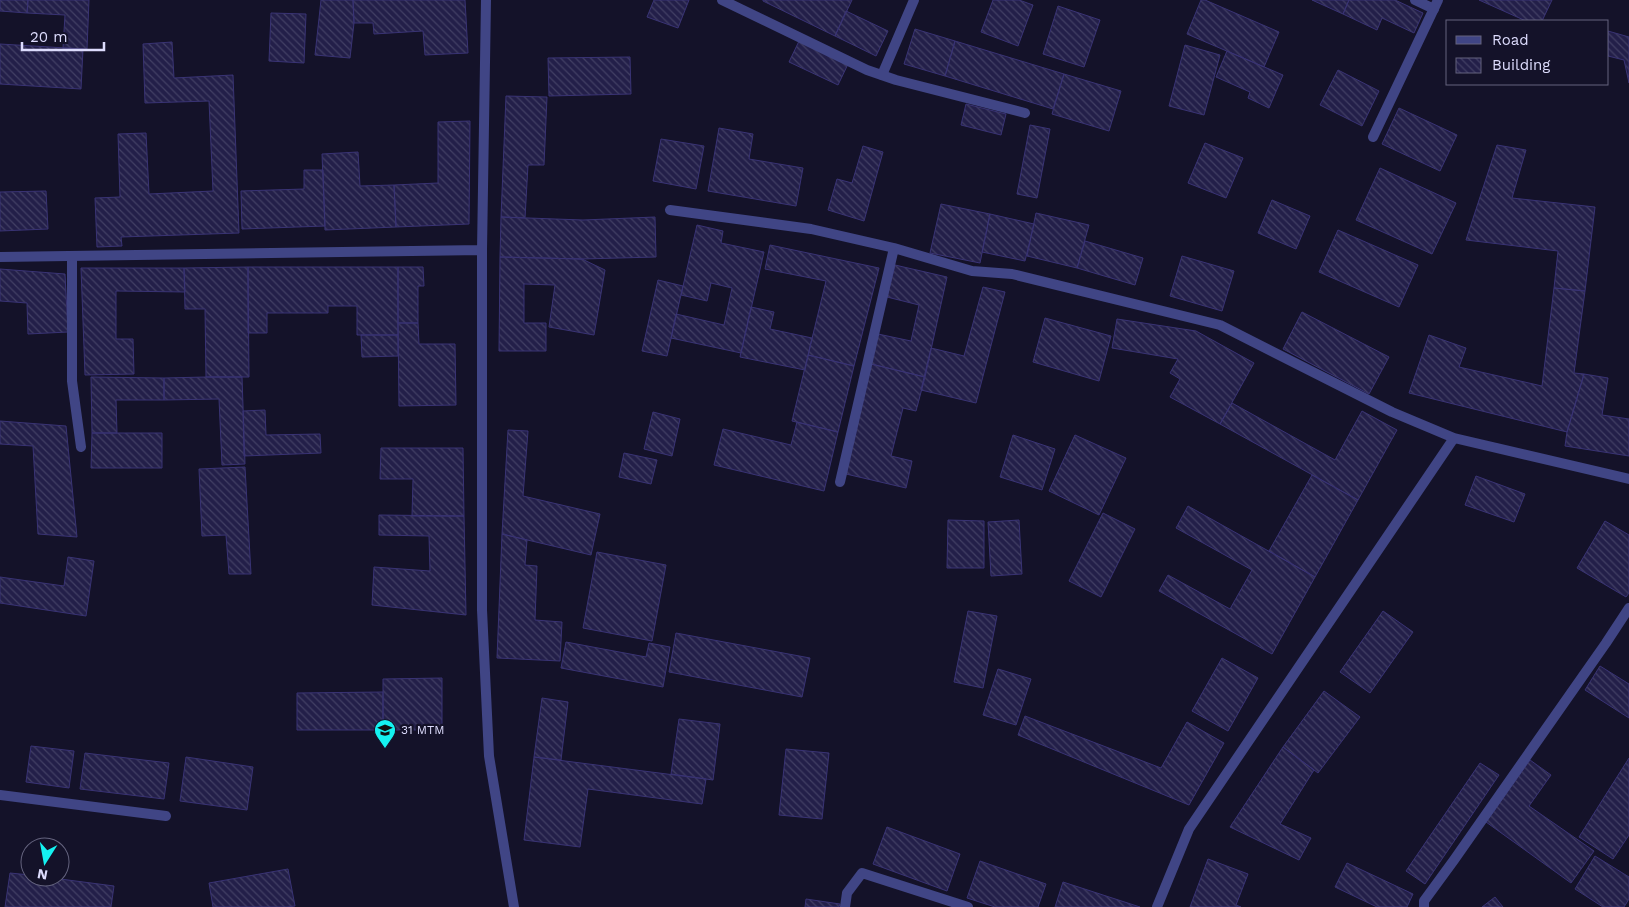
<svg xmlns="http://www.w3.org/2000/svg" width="1629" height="907" font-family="'Work Sans',sans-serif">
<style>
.building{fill:url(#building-back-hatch);stroke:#393374}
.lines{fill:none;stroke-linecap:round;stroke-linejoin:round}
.lane{stroke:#404585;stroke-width:10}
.street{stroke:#404585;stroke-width:10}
.labels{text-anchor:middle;stroke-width:4.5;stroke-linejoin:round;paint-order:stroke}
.poi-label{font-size:12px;fill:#dddcfd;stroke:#141229;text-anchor:start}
</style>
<defs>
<pattern id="building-back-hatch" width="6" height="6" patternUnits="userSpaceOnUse" patternTransform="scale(1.25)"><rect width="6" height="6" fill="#231f49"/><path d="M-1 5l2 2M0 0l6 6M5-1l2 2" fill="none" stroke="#423f64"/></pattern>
</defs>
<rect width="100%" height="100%" fill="#141229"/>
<path class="building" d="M0 0H28L27 13 0 11Z
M28 0H89L87 49 63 48 65 15 27 13Z
M321 0H353L354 23 350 58 315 55Z
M353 0H465L468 53 425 55 423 31 374 34 373 23H354Z
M654 0H689L678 28 647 17Z
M763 0H852L835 36 763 1Z
M993 0H1019L1033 5 1018 46 981 32Z
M1201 0H1205L1279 32 1264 67 1187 34Z
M1312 0H1349L1343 14Z
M1349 0H1395L1423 13 1414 33 1382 18 1377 30 1343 14Z
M1479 0H1552L1542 21H1526Z
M1058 6 1100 20 1084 67 1043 54Z
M846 11 888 31 876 56 835 36Z
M271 13 306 14 304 63 269 61Z
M915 29 955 41 945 76 904 64Z
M1608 31 1629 37V83L1624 60 1608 56Z
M800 39 849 62 838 85 789 62Z
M955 41 1064 74 1053 109 945 76Z
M172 42 174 78 233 75 239 233 121 237 122 246 97 247 95 198 120 197 118 134 146 133 149 194 213 191 209 101 145 103 143 44Z
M0 44 83 49 81 89 0 84Z
M1185 45 1220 55 1204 115 1169 106Z
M1227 51 1283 75 1269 108 1248 98 1250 92 1216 77Z
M630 57 631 94 549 96 548 58Z
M1338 70 1379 91 1362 126 1320 105Z
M1064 74 1121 91 1109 131 1052 114Z
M506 96 547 97 544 165H528L525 218 501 217Z
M966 104 1006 114 1001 135 961 125Z
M1399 108 1457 135 1440 171 1382 144Z
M470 121 469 224 396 227 394 185 438 183V122Z
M1030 125 1050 129 1037 198 1017 194Z
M719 128 753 134 749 159 803 168 796 206 708 191Z
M661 139 704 146 696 189 653 181Z
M1205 143 1243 158 1226 198 1188 183Z
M1497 145 1526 150 1512 198 1595 207 1585 291 1554 288 1558 251 1466 240Z
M863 146 883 152 864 221 828 210 837 179 852 183Z
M358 152 360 186 394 185 396 227 325 230 322 154Z
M1380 168 1456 203 1432 254 1356 220Z
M304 170H323L325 226 242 229 241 191 304 189Z
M46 191 48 229 0 231V192Z
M1272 200 1310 216 1296 249 1258 233Z
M941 204 990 214 980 263 930 253Z
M1036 213 1089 225 1077 268 1027 256Z
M990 214 1034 224 1025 261 982 252Z
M501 217 583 220 655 217 656 257 582 259 500 257Z
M697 225 723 231 721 243 764 252 741 353 671 338 676 314 724 325 732 288 711 283 707 301 681 295Z
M1338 230 1418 265 1399 307 1319 272Z
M1085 241 1143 258 1135 285 1077 268Z
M770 245 879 268 854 366 808 355 826 281 765 269Z
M1182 256 1234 271 1222 311 1170 296Z
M500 257 582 259 605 270 594 335 549 327 555 285 524 284V323H546V351H499Z
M895 265 947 277 925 377 871 364 878 334 911 341 919 305 887 297Z
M248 267H398V335H357V306H328V313H267V333H248Z
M248 267 249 377H206L205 309H185L184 268Z
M398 267H423L424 286H418V323H398Z
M81 268H184L185 292 116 291V339H133L134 374 85 375Z
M0 269 65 274 68 332 28 334 27 303 0 301Z
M658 280 683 286 667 356 642 351Z
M983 287 1005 292 976 403 921 390 931 348 964 356Z
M1554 288 1585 291 1574 373 1584 374 1567 432 1409 393 1429 335 1466 348 1459 367 1542 386Z
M751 307 774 312 770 329 812 338 805 370 740 357Z
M1302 312 1389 357 1369 394 1283 349Z
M1045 318 1111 336 1099 381 1033 362Z
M1117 319 1196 331 1254 363 1220 424 1170 397 1180 379 1170 373 1178 359 1112 348Z
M398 323H418L419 344H455L456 405 399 406Z
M361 335H398V356L362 357Z
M808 355 854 366 838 432 792 421Z
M871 364 925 377 916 411 903 408 891 456 912 461 906 488 846 474Z
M1584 374 1608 378 1602 415 1629 419V456L1565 446 1567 432Z
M91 377 164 378V400H116L117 433H92Z
M206 377H242L245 464 222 465 219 399 164 400V378Z
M1232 403 1335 460 1362 411 1397 430 1358 500 1220 424Z
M265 410 266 435 320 434 321 453 244 456 243 411Z
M653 412 680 419 672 456 644 449Z
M0 421 66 426 77 537 38 534 33 446 0 444Z
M797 422 838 432 824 491 714 465 723 429 791 445Z
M508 430 528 431 523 496 600 514 591 555 502 534Z
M92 433H162V468H91Z
M1013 435 1055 449 1042 490 1000 477Z
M1075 435 1126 458 1099 515 1049 491Z
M381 448H463L464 516H412L413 479H380Z
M624 453 657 460 651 484 619 477Z
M245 467 251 574H229L226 535 202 536 199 469Z
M1312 475 1358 500 1315 577 1269 551Z
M1476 476 1525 494 1514 522 1465 505Z
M1188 506 1315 577 1272 654 1159 591 1168 575 1230 609 1252 570 1176 528Z
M1103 513 1135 529 1101 597 1069 581Z
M379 515 464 516 466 615 372 605 374 567 430 571 429 536 379 535Z
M948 520 984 521V568H947Z
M1019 520 1022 574 991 576 988 522Z
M1605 521 1629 535V593L1626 597 1577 568Z
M502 534 527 540 525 565 537 566 535 620 562 622 560 661 497 658Z
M597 552 666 565 652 641 583 628Z
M68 557 94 561 86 616 0 603V577L64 586Z
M968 611 997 616 983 688 954 682Z
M1383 611 1413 632 1370 693 1340 672Z
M676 633 810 658 802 697 669 672Z
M566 642 646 657 649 643 670 647 663 687 561 668Z
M1222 658 1258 678 1228 731 1192 711Z
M1600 666 1629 684V718L1585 690Z
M998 669 1031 679 1016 725 983 715Z
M442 678V730H383V679Z
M1324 691 1360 717 1318 773 1283 747Z
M383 692V730H297V693Z
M542 698 568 702 561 760 534 757Z
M1025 716 1161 768 1187 722 1224 743 1189 805 1018 735Z
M679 719 720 724 713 780 671 774Z
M31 746 74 751 69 788 26 782Z
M1283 747 1314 770 1280 824 1311 838 1299 860 1230 827Z
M786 749 829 753 822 819 779 815Z
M85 753 169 763 164 799 80 789Z
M186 757 253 767 247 810 180 801Z
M534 757 706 779 702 804 588 789 580 847 524 840Z
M1629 758V835L1613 859 1579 837Z
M1530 760 1551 775 1529 806 1594 851 1571 883 1486 822Z
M1480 763 1499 775 1425 884 1406 871Z
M887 827 960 854 947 891 873 864Z
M1595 856 1629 877V899L1624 907H1603L1575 889Z
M1208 859 1248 874 1236 905 1241 907H1190Z
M980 861 1046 884 1038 907H995L967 898Z
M1347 863 1413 894 1407 907H1377L1335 887Z
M288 869 295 906 287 907H213L209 883Z
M10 873 30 875V877H45L114 886 111 907H5Z
M1063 882 1140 907H1055Z
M1495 897 1503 907H1482Z
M806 899 840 904 839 907H805Z"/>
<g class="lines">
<path class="lane" d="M1415 0 1434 9
M882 75 914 0
M72 257V381L81 447
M845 907 847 893 862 873 968 907"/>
<path class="street" d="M486 0 482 250V610L489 756 514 907
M722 0 867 70 896 80 1025 113
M1373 137 1438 0
M670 210 811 229 894 248 972 271 1012 274 1220 325 1392 412 1454 438 1629 479
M0 257 482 250
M840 482 894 248
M0 795 166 816
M1157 907 1189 829 1454 438
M1424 907V901L1454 860 1606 643 1629 608"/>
</g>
<defs>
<g id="school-pin" transform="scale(1.125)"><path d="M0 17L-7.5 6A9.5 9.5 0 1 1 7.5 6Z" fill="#14f2f1" stroke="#141229"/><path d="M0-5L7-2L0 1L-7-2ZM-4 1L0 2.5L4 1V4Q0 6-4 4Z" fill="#111"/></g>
</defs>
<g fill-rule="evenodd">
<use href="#school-pin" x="385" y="730"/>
</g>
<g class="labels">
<g class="poi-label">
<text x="401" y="734">31 MTM</text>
</g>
</g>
<rect x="1446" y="20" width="162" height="65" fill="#141229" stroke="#64637e"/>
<rect x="1456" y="36" width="25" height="8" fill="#404585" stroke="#64637e"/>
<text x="1492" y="45" font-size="15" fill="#dddcfd">Road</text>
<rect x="1456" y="58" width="25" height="15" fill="url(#building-back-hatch)" stroke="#64637e"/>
<text x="1492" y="70" font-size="15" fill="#dddcfd">Building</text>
<g transform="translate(45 862) rotate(191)"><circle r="24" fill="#141229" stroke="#64637e"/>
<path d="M0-4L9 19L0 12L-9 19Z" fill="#14f2f1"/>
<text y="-8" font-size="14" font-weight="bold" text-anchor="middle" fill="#dddcfd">N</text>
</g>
<path d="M22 42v8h82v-8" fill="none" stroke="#dddcfd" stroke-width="2.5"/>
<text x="30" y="42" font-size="15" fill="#dddcfd" stroke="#141229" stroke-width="4" paint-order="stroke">20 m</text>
</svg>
